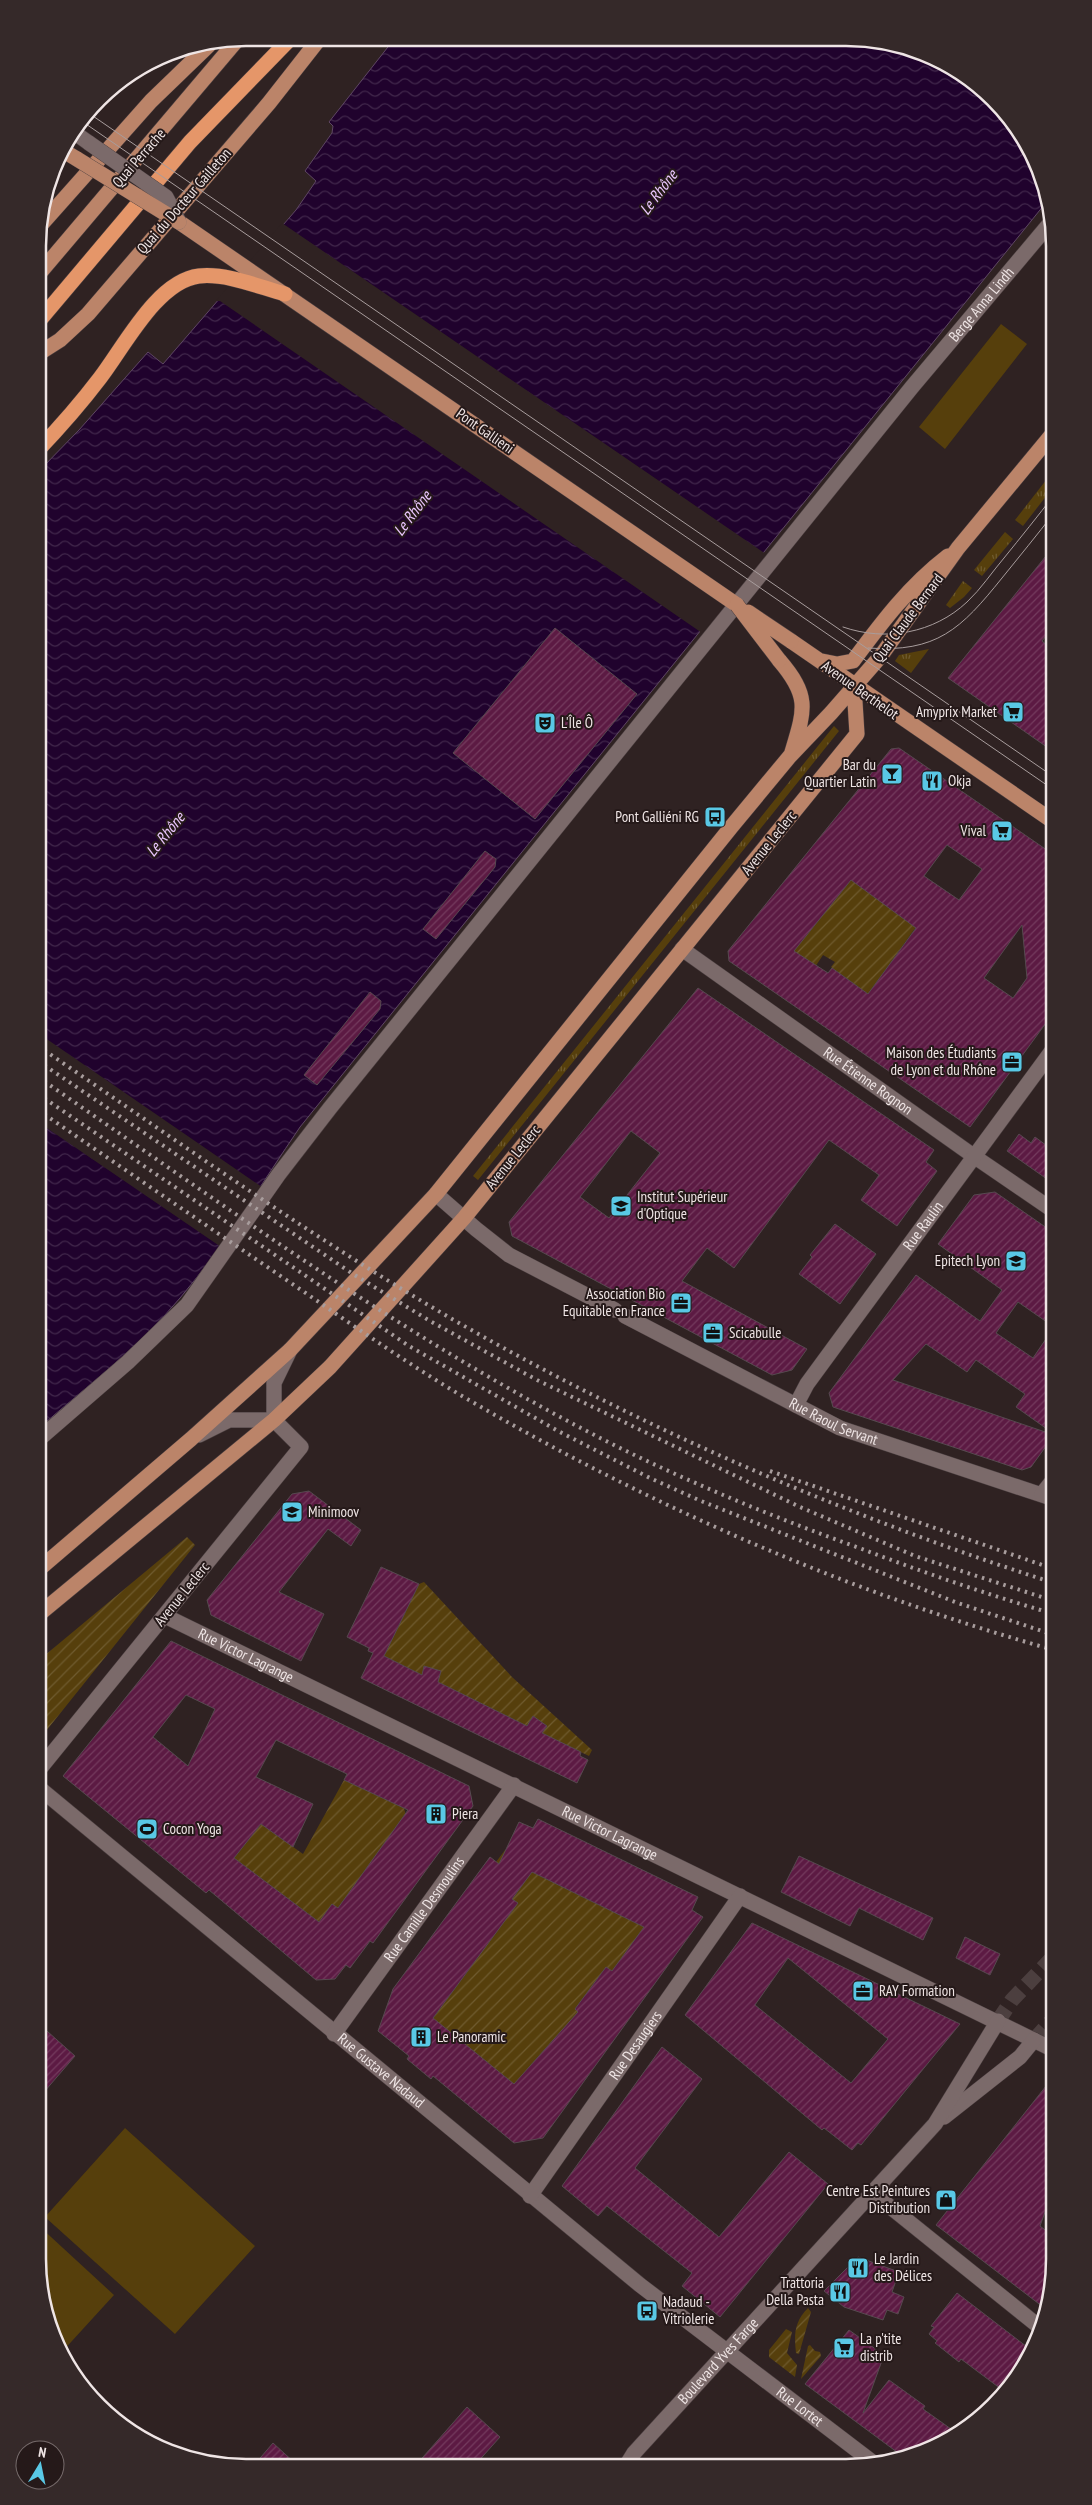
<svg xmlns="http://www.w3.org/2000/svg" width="1092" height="2505" font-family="'PT Sans Narrow',sans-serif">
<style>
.grass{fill:url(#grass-tufts)}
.garden{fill:url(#garden-furrows)}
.pitch{fill:#563f0c}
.water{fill:url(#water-waves);stroke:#5e4664}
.pier{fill:#2f2222}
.building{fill:url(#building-hatch);stroke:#56494f;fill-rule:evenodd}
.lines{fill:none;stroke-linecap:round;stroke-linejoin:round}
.minor-tunnel{stroke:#4c3f3f;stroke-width:15;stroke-dasharray:15 8;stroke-linecap:butt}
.minor-casing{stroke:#4b3f40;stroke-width:16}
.major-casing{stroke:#4b3f40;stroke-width:16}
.highway-casing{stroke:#4b3f40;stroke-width:16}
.minor{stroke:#7b6a6a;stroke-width:15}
.major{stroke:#bb8469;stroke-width:15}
.highway{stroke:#e59669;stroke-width:15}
.tram{stroke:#a89d9d;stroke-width:1}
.rail{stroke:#a89d9d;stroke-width:4;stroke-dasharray:2.5 5;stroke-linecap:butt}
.minor-bridge-casing{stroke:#4b3f40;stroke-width:16;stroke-linecap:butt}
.major-bridge-casing{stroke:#4b3f40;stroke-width:16;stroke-linecap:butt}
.minor-bridge{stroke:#7b6a6a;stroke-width:15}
.major-bridge{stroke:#bb8469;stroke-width:15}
.labels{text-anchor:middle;stroke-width:4;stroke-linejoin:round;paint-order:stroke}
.street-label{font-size:15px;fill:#efe5e5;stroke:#251919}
.poi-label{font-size:15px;fill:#efe5e5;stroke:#251919;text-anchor:start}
.water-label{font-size:16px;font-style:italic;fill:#eac6fd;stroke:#251919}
.rim{fill:none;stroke:#efe5e5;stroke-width:2.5}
</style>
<defs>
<pattern id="grass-tufts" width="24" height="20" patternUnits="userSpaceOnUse" patternTransform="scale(1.25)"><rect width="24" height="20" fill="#563f0c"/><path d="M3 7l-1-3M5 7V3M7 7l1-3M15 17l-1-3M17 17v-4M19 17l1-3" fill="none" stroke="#6f5b2f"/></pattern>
<pattern id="garden-furrows" width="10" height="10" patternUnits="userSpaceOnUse" patternTransform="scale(1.25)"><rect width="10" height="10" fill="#563f0c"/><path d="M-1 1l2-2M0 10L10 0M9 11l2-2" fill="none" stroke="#6f5b2f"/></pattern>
<pattern id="water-waves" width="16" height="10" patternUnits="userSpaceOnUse" patternTransform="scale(1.25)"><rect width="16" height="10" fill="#20022d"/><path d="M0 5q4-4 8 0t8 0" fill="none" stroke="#41274b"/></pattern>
<pattern id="building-hatch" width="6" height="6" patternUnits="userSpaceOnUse" patternTransform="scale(1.25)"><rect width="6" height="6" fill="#5c1a43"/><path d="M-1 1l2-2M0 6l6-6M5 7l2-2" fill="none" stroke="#743b5e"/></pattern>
</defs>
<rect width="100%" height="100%" fill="#2f2222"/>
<path class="grass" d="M1054 470V486L1023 526 1015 520Z
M1005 532 1013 539 982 576 974 570Z
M963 581 972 588 964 597 950 608 946 605Z
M929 649 911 673 895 661 899 655Z
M834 726 839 731 478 1180 473 1176Z"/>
<path class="garden" d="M851 879 916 927 868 994 831 967 835 962 823 955 811 973 788 957Z
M187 1537 195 1545 38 1741V1661Z
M424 1582 512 1677 592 1750 589 1756 542 1733 547 1726 533 1716 527 1726 438 1682 440 1671 424 1666 422 1675 384 1656 419 1584Z
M344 1780 404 1808 407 1820 338 1908 319 1922 234 1858 261 1824 303 1854Z
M505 1850 525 1860 541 1873 540 1876 648 1929 612 1971 606 1967 575 2009 580 2014 514 2085 431 2021 517 1903 512 1899 524 1883 496 1862Z
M808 2308 811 2312 799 2354 796 2353C794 2335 794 2322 808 2308Z
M786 2329 792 2332 787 2353 797 2365 795 2377 769 2357V2350Z
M810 2345 815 2351 820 2352 821 2356 801 2379 808 2346Z"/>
<path class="pitch" d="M1001 324 1027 344 945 449 919 427Z
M125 2128 255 2246 175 2334 45 2217Z
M38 2225 114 2295 61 2353 45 2313 38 2259Z"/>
<path class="water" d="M395 38 886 41 938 59 984 89 1019 130 1047 192 1048 200 300 1127C261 1184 225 1245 180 1298 139 1347 86 1387 38 1429V472L79 430 148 352 163 364 296 210 316 181 305 171 332 133 333 126 329 122Z"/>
<path class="pier" d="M282 223 766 554 702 633 220 301H216Z
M38 1033 262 1187 221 1247 38 1122Z"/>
<path class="building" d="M1054 546V626L1042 641 1054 651V752L948 678Z
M555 628 637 694 535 819 453 753Z
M899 748 1054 855V1012L970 1127 729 961 728 951 891 749ZM947 845 982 869 959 900 924 876ZM851 880 916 928 868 994 832 968 828 973 794 951ZM1022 925 1027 978 1013 998 984 978Z
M485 851 496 859 495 867 436 939 423 929Z
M698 988 934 1150 926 1162 937 1171 897 1226 861 1200 879 1175 829 1140 734 1268 707 1248 682 1281 807 1349 792 1370 772 1375 512 1236 509 1222ZM631 1131 660 1153 609 1218 580 1197Z
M370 992 381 1001 380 1009 317 1085 304 1075Z
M1019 1134 1031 1143 1035 1137 1054 1151V1184L1007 1151Z
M995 1192 1054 1233V1327L1018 1302 996 1333 1033 1358 1054 1327V1434L1016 1407 1025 1394 976 1360 967 1372 926 1344 893 1380 1054 1435 1031 1467 1022 1470 833 1407 829 1393 916 1275 980 1321 1002 1290 938 1244 974 1195Z
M835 1224 876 1254 840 1304 799 1274 812 1257 810 1255Z
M309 1491 361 1530 351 1546 328 1529 279 1592 324 1614 301 1661 211 1615 207 1600 292 1494Z
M381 1567 419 1584 384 1656 422 1675 424 1666 441 1671 438 1682 527 1726 533 1716 547 1726 542 1733 581 1752 580 1756 588 1760 577 1783 361 1678 373 1653 368 1651 369 1648 347 1637Z
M171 1641 469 1786 473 1806 373 1943 370 1941 350 1968 346 1965 335 1979 316 1980 209 1890 206 1893 63 1776ZM186 1695 215 1709 188 1766 153 1737ZM276 1740 347 1774 344 1780 408 1810 338 1908 332 1904 319 1922 234 1858 261 1824 293 1847 313 1804 256 1777Z
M538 1819 698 1897 692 1910 703 1917 543 2138 514 2143 433 2076 431 2079 407 2059 409 2056 378 2031 393 1989 490 1857 499 1864 519 1822 533 1828ZM532 1872 644 1927 612 1971 606 1967 575 2009 578 2012 514 2084 433 2018 518 1903 512 1899Z
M799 1856 933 1918 923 1940 859 1908 850 1926 781 1892Z
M752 1923 960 2024 861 2145 858 2143 852 2150 824 2128 822 2130 685 2015ZM788 1958 888 2039 851 2083 755 2005Z
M965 1937 1000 1954 990 1975 956 1958Z
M38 2023 75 2056 38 2099Z
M662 2047 702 2079 635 2168 719 2237 789 2152 828 2184 720 2317 682 2286 692 2273 607 2206 598 2216 562 2186Z
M1054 2076V2187L1040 2226 1054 2237V2272L1047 2310 936 2225Z
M858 2257 899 2272 892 2292 904 2297 898 2314 887 2310 883 2320 844 2307 824 2291Z
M957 2293 1031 2350 1011 2386 1005 2392 961 2359 959 2362 935 2343 937 2341 929 2334 934 2327 931 2326Z
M849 2330 884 2355 863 2413 889 2380 925 2406 923 2409 958 2434 905 2458 805 2384Z
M467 2407 500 2437 475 2465H416Z
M273 2443 296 2464H255Z"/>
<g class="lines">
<path class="minor-tunnel" d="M998 2021 1012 2000 1054 1956
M1034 2040 1054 2018"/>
<g class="minor-casing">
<g id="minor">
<path d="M75 133 89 143"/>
<path id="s1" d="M682 949 975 1157 1054 1211"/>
<path d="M436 1194 476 1229 509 1255 615 1310"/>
<path id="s2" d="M625 1316 840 1428 1054 1499"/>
<path id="s3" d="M796 1405 807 1384 840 1339 1054 1048"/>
<path d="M274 1420V1383L290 1350"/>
<path id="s4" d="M38 1440 128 1362 187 1305 279 1174 330 1108 912 387 1051 222"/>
<path d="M1042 1494 1054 1479"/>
<path id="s5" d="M165 1616 1054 2050"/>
<path d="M38 1771 301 1447 274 1420H229L199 1435"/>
<path id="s6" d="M38 1787 640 2285 875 2464"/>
<path id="s7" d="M334 2034 514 1785"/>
<path d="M944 2117 1020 2057 1034 2040"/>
<path d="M873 2193 1042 2329"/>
<path id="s8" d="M530 2196 740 1896"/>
<path id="s9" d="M626 2466 634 2453 935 2124 998 2021"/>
</g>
</g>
<g class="major-casing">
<path id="major" d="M62 150 77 159
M179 222 737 605
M39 227 151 101 209 45
M38 275 238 39
M38 354 60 340 88 314 269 103 320 38
M791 641 1054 822
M779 660C810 696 805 709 792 752
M822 661 837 664 853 661C882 622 909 586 948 556
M38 1570 191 1439 290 1350 436 1194 732 826 790 756 831 713 880 657 958 548 1054 432
M38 1615 274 1420 330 1367 464 1218 857 734 854 686"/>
</g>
<g class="highway-casing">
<path id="highway" d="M39 321 190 142 291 38
M38 450C60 427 81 403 100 378 124 347 157 281 199 276 227 273 259 287 285 294"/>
</g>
<use href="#minor" class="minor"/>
<use href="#major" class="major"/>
<use href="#highway" class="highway"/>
<path class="tram" d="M90 114 1054 777
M83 122 1054 790
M843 627C886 642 934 633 967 602 981 589 992 572 1004 558 1021 537 1038 516 1054 495
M868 648C937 653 961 629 1002 578 1019 557 1037 535 1054 513"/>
<path class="rail" d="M38 1046C169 1135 298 1228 435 1309 629 1423 839 1514 1054 1583
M38 1061 353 1274 430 1321 537 1380 800 1507 915 1556 1054 1601
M38 1077C224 1205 408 1341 610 1443 692 1484 776 1518 862 1549 925 1573 989 1595 1054 1614
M38 1094 409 1346 558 1431 650 1478 701 1501 955 1602 1054 1635
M38 1110C121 1167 204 1224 288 1281 344 1319 399 1358 457 1393 645 1504 844 1591 1054 1650
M770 1471 1054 1569"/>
<g class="minor-bridge-casing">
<path id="minor-bridge" d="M89 143 166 197 179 222"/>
</g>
<g class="major-bridge-casing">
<path id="major-bridge" d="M77 159 179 222
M737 605 779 660
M748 612 791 641"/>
</g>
<use href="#minor-bridge" class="minor-bridge"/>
<use href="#major-bridge" class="major-bridge"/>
</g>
<defs>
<g id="supermarket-square" transform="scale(1.125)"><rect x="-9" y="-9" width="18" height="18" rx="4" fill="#59c8e5" stroke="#251919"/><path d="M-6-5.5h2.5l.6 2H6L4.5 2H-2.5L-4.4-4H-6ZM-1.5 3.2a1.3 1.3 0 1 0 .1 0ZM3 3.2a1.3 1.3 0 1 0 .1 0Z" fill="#111"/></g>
<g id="theatre-square" transform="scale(1.125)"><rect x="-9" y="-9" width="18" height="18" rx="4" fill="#59c8e5" stroke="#251919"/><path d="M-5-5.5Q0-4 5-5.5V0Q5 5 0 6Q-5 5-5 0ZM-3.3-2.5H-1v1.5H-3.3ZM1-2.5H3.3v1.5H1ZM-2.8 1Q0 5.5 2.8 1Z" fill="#111"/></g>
<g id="bar-square" transform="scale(1.125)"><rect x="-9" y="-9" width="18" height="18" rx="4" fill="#59c8e5" stroke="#251919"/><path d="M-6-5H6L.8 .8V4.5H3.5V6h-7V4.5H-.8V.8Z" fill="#111"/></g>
<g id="restaurant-square" transform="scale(1.125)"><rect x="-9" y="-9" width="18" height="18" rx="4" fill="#59c8e5" stroke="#251919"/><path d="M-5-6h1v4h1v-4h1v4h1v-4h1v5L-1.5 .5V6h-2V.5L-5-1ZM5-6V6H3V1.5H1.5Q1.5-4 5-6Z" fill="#111"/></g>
<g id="bus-square" transform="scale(1.125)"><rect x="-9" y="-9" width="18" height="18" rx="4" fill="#59c8e5" stroke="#251919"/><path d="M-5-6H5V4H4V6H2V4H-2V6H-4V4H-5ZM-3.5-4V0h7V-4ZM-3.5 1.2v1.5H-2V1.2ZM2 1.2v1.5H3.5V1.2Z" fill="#111"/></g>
<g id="office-square" transform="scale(1.125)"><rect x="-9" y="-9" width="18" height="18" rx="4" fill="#59c8e5" stroke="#251919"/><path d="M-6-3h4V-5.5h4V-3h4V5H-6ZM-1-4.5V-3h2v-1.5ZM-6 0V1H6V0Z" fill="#111"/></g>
<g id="university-square" transform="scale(1.125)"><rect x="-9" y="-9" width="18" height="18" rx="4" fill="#59c8e5" stroke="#251919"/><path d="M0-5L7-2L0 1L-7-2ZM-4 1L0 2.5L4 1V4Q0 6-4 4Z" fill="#111"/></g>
<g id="school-square" transform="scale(1.125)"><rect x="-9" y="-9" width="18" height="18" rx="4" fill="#59c8e5" stroke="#251919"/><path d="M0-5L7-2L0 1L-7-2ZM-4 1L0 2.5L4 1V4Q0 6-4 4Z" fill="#111"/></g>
<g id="building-square" transform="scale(1.125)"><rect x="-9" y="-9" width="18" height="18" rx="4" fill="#59c8e5" stroke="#251919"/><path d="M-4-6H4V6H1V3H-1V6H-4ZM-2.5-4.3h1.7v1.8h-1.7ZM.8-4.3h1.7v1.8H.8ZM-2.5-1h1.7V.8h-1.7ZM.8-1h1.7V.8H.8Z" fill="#111"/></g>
<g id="stadium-square" transform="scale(1.125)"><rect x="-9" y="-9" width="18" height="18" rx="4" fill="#59c8e5" stroke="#251919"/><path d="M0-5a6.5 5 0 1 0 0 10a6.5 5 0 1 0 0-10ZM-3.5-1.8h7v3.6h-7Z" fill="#111"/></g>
<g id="shop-square" transform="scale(1.125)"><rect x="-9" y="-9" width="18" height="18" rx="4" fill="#59c8e5" stroke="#251919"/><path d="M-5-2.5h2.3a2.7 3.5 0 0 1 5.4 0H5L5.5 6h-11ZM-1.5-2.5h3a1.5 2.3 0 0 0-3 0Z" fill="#111"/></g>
</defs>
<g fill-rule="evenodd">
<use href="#supermarket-square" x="1013" y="712"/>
<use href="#theatre-square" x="545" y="723"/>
<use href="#bar-square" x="892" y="774"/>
<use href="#restaurant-square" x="932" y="781"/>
<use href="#bus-square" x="715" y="817"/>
<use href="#supermarket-square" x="1002" y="831"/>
<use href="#office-square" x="1012" y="1062"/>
<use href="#university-square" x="621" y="1206"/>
<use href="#university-square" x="1016" y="1261"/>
<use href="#office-square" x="681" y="1303"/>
<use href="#office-square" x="713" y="1333"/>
<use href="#school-square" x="292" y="1512"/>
<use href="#building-square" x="436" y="1814"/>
<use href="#stadium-square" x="147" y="1829"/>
<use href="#office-square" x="863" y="1991"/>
<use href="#building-square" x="421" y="2037"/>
<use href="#shop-square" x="946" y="2200"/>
<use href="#restaurant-square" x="858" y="2268"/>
<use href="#restaurant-square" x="840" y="2292"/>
<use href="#bus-square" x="647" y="2311"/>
<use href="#supermarket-square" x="844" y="2348"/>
</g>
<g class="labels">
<g class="street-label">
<text transform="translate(139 158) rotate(-49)" y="5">Quai Perrache</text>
<text transform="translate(184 201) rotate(-49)" y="5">Quai du Docteur Gailleton</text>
<text dy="5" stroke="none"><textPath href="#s4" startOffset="1479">Berge Anna Lindh</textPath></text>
<text transform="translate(485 431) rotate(35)" y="5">Pont Gallieni</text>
<text transform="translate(908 618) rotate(-53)" y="5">Quai Claude Bernard</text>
<text transform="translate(860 690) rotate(35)" y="5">Avenue Berthelot</text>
<text transform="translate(769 843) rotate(-51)" y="5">Avenue Leclerc</text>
<text dy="5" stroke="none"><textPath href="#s1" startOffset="228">Rue Étienne Rognon</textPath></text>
<text transform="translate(513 1157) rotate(-51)" y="5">Avenue Leclerc</text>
<text dy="5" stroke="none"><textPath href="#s3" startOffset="220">Rue Raulin</textPath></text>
<text dy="5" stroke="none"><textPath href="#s2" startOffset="234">Rue Raoul Servant</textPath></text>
<text transform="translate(182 1594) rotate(-51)" y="5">Avenue Leclerc</text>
<text dy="5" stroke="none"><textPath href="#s5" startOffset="90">Rue Victor Lagrange</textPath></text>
<text dy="5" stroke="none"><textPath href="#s5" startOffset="495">Rue Victor Lagrange</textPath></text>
<text dy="5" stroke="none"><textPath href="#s7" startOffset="154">Rue Camille Desmoulins</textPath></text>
<text dy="5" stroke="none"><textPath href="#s8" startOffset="184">Rue Desaugiers</textPath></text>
<text dy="5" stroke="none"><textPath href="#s6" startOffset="445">Rue Gustave Nadaud</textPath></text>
<text dy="5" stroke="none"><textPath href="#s9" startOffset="140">Boulevard Yves Farge</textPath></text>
<text dy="5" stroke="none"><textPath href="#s6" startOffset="982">Rue Lortet</textPath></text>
</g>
<g class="poi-label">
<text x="997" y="717" text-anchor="end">Amyprix Market</text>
<text x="561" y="728">L'Île Ô</text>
<text x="876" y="770" text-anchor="end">Bar du<tspan x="876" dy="17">Quartier Latin</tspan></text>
<text x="948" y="786">Okja</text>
<text x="699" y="822" text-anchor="end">Pont Galliéni RG</text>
<text x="986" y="836" text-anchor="end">Vival</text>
<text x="996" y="1058" text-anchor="end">Maison des Étudiants<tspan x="996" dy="17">de Lyon et du Rhône</tspan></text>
<text x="637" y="1202">Institut Supérieur<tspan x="637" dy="17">d'Optique</tspan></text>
<text x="1000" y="1266" text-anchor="end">Epitech Lyon</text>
<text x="665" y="1299" text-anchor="end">Association Bio<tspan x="665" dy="17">Equitable en France</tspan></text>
<text x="729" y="1338">Scicabulle</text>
<text x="308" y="1517">Minimoov</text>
<text x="452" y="1819">Piera</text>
<text x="163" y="1834">Cocon Yoga</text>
<text x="879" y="1996">RAY Formation</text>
<text x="437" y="2042">Le Panoramic</text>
<text x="930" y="2196" text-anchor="end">Centre Est Peintures<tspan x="930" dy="17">Distribution</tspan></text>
<text x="874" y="2264">Le Jardin<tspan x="874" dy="17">des Délices</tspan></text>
<text x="824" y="2288" text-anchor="end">Trattoria<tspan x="824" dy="17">Della Pasta</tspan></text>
<text x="663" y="2307">Nadaud -<tspan x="663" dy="17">Vitriolerie</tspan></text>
<text x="860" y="2344">La p'tite<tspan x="860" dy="17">distrib</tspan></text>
</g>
<g class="water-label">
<text transform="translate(658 192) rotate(-53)" y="6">Le Rhône</text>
<text transform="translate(412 513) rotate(-53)" y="6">Le Rhône</text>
<text transform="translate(165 834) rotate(-51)" y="6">Le Rhône</text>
</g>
</g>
<path d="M0 0H1092V2505H0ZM246 46H846A200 200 0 0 1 1046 246V2259A200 200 0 0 1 846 2459H246A200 200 0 0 1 46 2259V246A200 200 0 0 1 246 46Z" fill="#352929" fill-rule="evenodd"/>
<path class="rim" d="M246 46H846A200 200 0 0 1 1046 246V2259A200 200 0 0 1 846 2459H246A200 200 0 0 1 46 2259V246A200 200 0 0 1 246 46Z"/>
<g transform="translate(40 2465) rotate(10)"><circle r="24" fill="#251919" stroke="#766b6b"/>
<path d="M0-4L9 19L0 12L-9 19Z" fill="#59c8e5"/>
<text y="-8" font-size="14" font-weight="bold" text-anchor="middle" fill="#efe5e5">N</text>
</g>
</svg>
